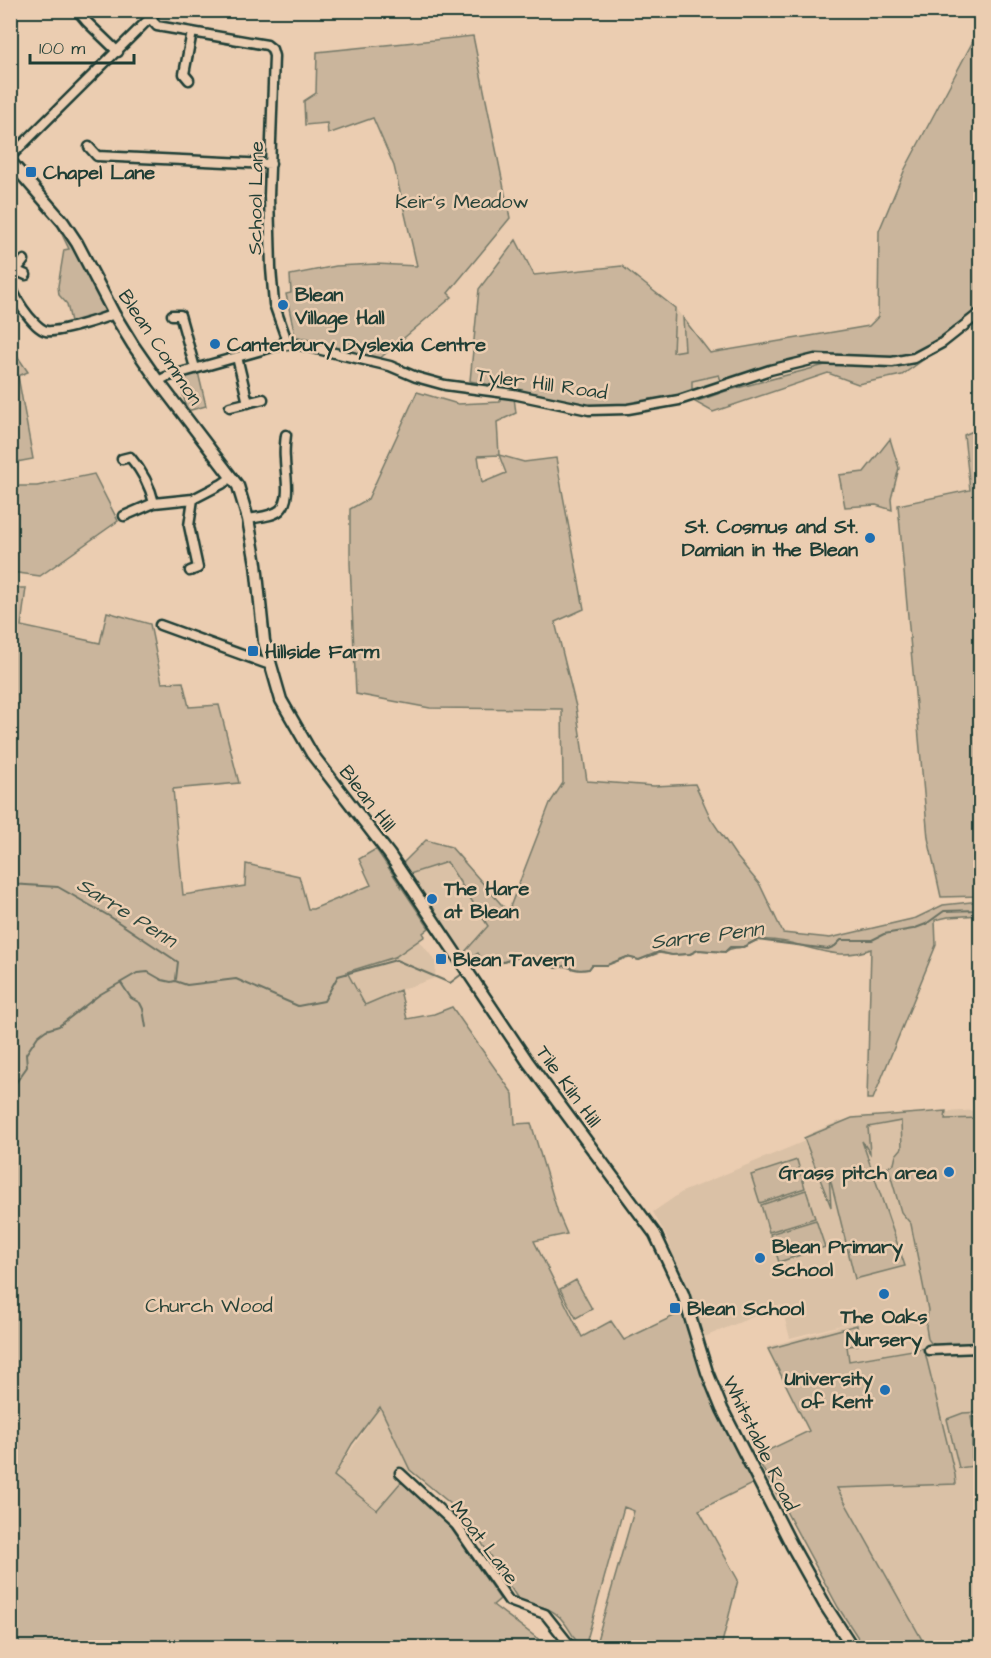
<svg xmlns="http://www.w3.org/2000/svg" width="991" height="1658" font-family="'Architects Daughter',sans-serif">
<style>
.built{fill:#dac1a6}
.green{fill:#cab59c;stroke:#747968;stroke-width:1.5;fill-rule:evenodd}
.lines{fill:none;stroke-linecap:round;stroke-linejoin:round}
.stream{stroke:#697162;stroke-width:2}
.minor-casing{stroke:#1f3d34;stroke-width:13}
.major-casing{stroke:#1f3d34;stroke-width:15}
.minor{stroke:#ebcdb1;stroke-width:8}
.major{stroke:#ebcdb1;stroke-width:10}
.poi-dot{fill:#1f6fb2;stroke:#ebcdb1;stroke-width:2}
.labels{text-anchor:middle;stroke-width:5;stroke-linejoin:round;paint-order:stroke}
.poi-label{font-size:20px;font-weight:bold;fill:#1f3d34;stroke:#ebcdb1;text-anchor:start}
.street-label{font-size:20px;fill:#1f3d34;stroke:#ebcdb1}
.park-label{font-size:20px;fill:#284339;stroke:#ebcdb1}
.water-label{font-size:21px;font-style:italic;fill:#2b463c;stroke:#ebcdb1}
</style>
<rect width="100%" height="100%" fill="#ebcdb1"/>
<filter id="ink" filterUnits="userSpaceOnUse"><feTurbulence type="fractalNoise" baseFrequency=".0167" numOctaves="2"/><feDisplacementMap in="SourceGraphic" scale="12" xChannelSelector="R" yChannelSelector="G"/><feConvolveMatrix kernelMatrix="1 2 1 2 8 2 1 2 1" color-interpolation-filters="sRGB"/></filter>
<g filter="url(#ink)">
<path class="built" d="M675 308 683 318 685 351 673 352Z
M719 374 722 384 692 393 691 381Z
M447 862 488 926 462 955 410 874Z
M419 940 436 962 435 978 400 990 365 1006 347 972 395 957Z
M980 1110V1647H926L837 1488 767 1347 865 1319 790 1338 781 1305 702 1338 667 1238 653 1212 682 1192 805 1141 804 1138 809 1134 837 1122 874 1116Z
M380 1407 410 1470 377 1510 334 1476Z"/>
<path class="green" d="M980 28V310L926 346 904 357 844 355 799 359 722 384 719 375 692 381V393L641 404 577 405 544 395 470 381 479 289 516 240 534 275 622 266 675 308 673 352 685 350 683 318 710 353 869 326 878 317 879 231 905 169Z
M473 36 510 218 448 293 452 297 378 360 295 336 286 294 291 293 290 275 336 266 376 264 417 266 394 166 373 118 328 134 327 123 305 125 304 101 316 93 317 52Z
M63 222 114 314 72 326 67 304 59 295 58 286 64 250 69 249 59 228Z
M11 347 28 372 18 376 33 459 11 463Z
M930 355 902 375 858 384 828 373 713 412 695 402 726 391 825 365H891Z
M198 372 206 406 187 411 179 377Z
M417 392 458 404 500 402V396L514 398 516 413 497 422 499 455 524 462 556 458 584 609 555 622 576 707 587 781 654 786 695 784 711 819 736 856 760 885 783 933 830 938 916 918 943 905 980 901V915L948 917 935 920 936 945 873 1099H867L871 949C830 965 799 937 759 940 753 941 748 946 742 947 734 949 731 947 725 952L698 950 690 954 672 955 659 953 639 960 627 957 607 965H592L589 969C579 971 574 969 565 966L556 968 541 963H528L519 957 486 968 478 953 466 961 462 955 488 926 447 862 410 874 402 864 426 840 451 847 508 912 550 803 563 783 562 709 430 708 356 694 350 563V509L368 499ZM499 455 506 473 482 483 478 456Z
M980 428V896L941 897 928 838 898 505 970 490 964 435Z
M890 439 899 468 891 499 892 510 876 505 845 507 839 475 864 472Z
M94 474 118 521 40 576 11 572V486H37Z
M11 588H26L21 626 100 643 107 612 150 624 162 683 183 682 189 707 219 705 239 783 173 789 183 895 245 886 246 864 299 876 308 909H313L371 885 359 859 376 849 429 928 423 933 425 936 395 957 347 972 365 1005 400 990 407 1019 434 1014 452 1007 513 1094 515 1124 531 1123 558 1213 567 1234 534 1241 582 1337 611 1321 624 1340 682 1312 698 1361 754 1483 699 1510 738 1580 721 1647H595L634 1511 624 1507 585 1647H580C560 1615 559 1608 520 1602L463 1514 410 1470 380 1407 352 1444 334 1476 377 1510 401 1482 444 1518 500 1599 493 1605 549 1647 11 1648Z
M946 1111 945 1119 980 1118V1345L938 1346 931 1343 928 1339 926 1327 928 1310 911 1224 901 1212 888 1167 894 1164 896 1155 902 1148 901 1121 868 1127 870 1153 862 1141 905 1266 855 1279 829 1174 831 1207 804 1138 852 1118Z
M797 1160 805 1188 760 1203 751 1175Z
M806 1190 815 1218 769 1232 761 1205Z
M816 1220 825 1247 779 1262 770 1234Z
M576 1280 592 1309 576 1318 560 1289Z
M857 1325 858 1345 847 1346 849 1361 924 1348 955 1475 956 1484 837 1488 926 1647H864L838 1607 756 1456 809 1431 768 1349Z
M980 1412V1417H971L974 1434 972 1436V1458L980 1466V1478L977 1468 974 1466 959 1468 947 1419 963 1413Z"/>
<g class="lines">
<path class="stream" d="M10 884 58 887 109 916 178 962 176 979
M472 965 486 958 503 962 519 957 528 963H541L556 968 565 966C574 969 579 971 589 969L592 965H607L627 957 639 960 659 952 672 955 690 954 698 950 725 952 730 947H743L757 940 828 949 835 946 841 940H872L884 934 913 929 926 924 944 911 980 910
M121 983 131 998 140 1003 143 1009 146 1027
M10 1088 15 1084 27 1067 26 1054 38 1036 46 1030 59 1026 99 995 137 973 148 972 162 980 171 982 175 981 187 985 236 979 298 1006 324 1001 338 976 396 960 450 983 462 974"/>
<g class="minor-casing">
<path id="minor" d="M77 10 87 22 118 52
M150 18 157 26 267 45 272 49 274 56 269 196 271 268 274 304 288 344
M189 80 184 74 192 32
M89 147 97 156 271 164
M10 157 158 10
M24 260C20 266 13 273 11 279 8 292 34 328 46 331 57 333 102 319 114 314
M17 271 26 275
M172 315H180L195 368
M237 357 248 403
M158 381 166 377 276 346 296 344 390 366 416 377 445 385 513 394 589 410 628 409 679 400 770 370 815 359 892 362 914 358 942 343 980 313
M230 407 263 399
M122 459 130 457C142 471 150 485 154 503
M124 516 154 503 193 499 222 484 232 477
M248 519C257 517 272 517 280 510 292 499 285 474 285 459 284 451 285 443 286 435
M190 571 198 568 189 526 193 499
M160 625 270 665
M929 1350 980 1348
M400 1473 456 1525 509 1601 545 1614 572 1648"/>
</g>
<g class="major-casing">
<path id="major" d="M10 161 63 222 77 243 114 314 133 345 158 381 238 486 248 519 256 564 264 641 281 700 312 754 389 854 528 1062 655 1234 683 1294 707 1372 722 1409 792 1546 825 1605 853 1648"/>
</g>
<use href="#minor" class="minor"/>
<use href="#major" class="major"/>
</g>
</g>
<g class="poi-dot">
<rect x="25" y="166" width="12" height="12" rx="3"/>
<circle cx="283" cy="305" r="6"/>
<circle cx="215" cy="344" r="6"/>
<circle cx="870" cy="538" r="6"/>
<rect x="247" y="645" width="12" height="12" rx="3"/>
<circle cx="432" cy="899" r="6"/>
<rect x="435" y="953" width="12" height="12" rx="3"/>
<circle cx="949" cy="1172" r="6"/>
<circle cx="760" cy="1258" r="6"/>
<circle cx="884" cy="1294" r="6"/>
<rect x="669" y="1302" width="12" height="12" rx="3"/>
<circle cx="885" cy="1390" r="6"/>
</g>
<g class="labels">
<g class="poi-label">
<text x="43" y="179">Chapel Lane</text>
<text x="295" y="301">Blean<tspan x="295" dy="23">Village Hall</tspan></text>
<text x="227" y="351">Canterbury Dyslexia Centre</text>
<text x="858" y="533" text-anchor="end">St. Cosmus and St.<tspan x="858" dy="23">Damian in the Blean</tspan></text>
<text x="265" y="658">Hillside Farm</text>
<text x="444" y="895">The Hare<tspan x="444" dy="23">at Blean</tspan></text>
<text x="453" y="966">Blean Tavern</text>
<text x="937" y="1179" text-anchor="end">Grass pitch area</text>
<text x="772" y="1253">Blean Primary<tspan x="772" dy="23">School</tspan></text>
<text x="687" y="1315">Blean School</text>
<text x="884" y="1323" text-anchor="middle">The Oaks<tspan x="884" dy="23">Nursery</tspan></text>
<text x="873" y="1385" text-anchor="end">University<tspan x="873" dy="23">of Kent</tspan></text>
</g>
<g class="street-label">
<text transform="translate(255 198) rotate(-89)" y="7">School Lane</text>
<text transform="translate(161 347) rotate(56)" y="7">Blean Common</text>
<text transform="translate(542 383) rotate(8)" y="7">Tyler Hill Road</text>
<text transform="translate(368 798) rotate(52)" y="7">Blean Hill</text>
<text transform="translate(569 1086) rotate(54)" y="7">Tile Kiln Hill</text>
<text transform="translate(761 1443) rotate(64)" y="7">Whitstable Road</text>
<text transform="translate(485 1542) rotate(53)" y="7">Moat Lane</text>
</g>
<g class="park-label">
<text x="462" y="208">Keir's Meadow</text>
<text x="209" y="1312">Church Wood</text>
</g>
<g class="water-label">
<text transform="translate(127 912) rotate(32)" y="7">Sarre Penn</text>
<text transform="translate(707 935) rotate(-7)" y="7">Sarre Penn</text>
</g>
</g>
<rect width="991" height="1658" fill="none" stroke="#ebcdb1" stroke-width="36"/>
<rect x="18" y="18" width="955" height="1622" fill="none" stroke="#1f3d34" stroke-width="2" filter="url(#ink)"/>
<path d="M30 54v9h104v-9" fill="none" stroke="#1f3d34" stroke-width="3"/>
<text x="39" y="54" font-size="18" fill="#1f3d34" stroke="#ebcdb1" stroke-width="4.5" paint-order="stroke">100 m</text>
</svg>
